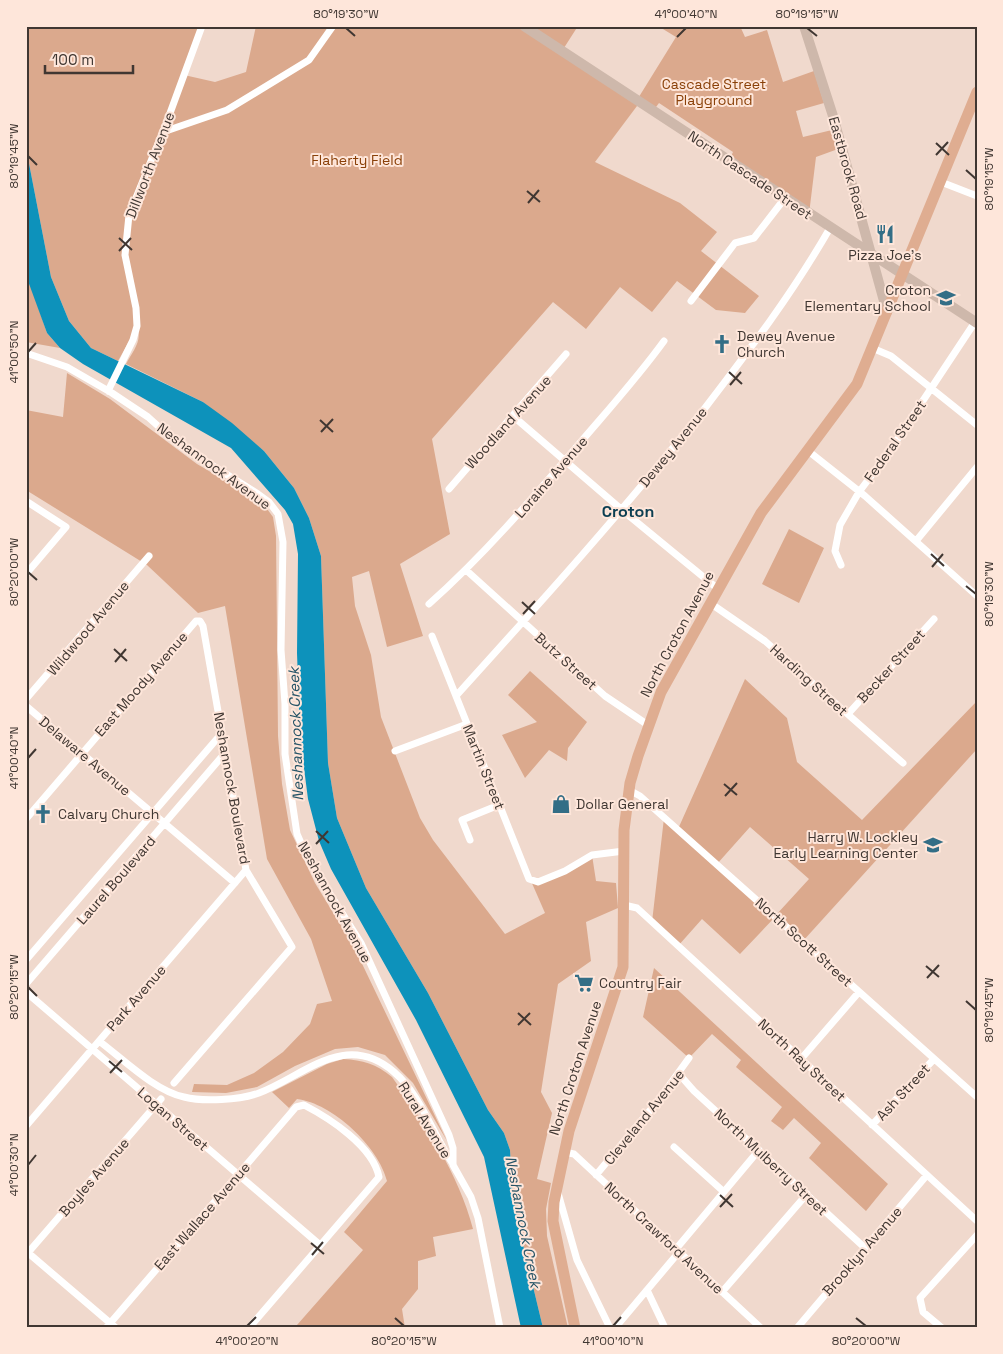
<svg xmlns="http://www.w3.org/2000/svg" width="1003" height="1354" font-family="'Space Grotesk',sans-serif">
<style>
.green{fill:#dba98d;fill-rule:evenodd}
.water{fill:#0d92bb}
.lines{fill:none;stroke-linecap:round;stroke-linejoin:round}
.street{stroke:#fff;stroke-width:7}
.secondary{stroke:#ceb8ab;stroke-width:10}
.primary{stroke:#dfad91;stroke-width:11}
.ticks{fill:none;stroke:#403732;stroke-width:2}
.labels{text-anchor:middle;stroke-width:4;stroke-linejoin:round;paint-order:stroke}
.park-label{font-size:14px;fill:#8a4008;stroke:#fee6da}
.street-label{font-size:14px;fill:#403732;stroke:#fee6da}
.poi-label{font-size:14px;fill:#403732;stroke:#fee6da;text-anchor:start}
.water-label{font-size:15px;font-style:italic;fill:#255366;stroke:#fee6da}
.quarter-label{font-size:16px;font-weight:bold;fill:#0d3f52;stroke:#fee6da}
.neatline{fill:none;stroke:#403732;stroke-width:2}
.ticks-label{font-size:12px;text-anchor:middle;fill:#403732}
</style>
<rect width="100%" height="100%" fill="#f0d9cd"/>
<path class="green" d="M26 26H202L184 75 215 82 246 72 256 26H578L562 51 637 100 676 37 658 26H740L745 37 767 30 783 82 814 71 824 103 796 111 803 137 832 130 838 149 816 157 809 214 729 161 733 152 659 103 653 111 640 102 595 162 680 203 717 232 701 251 759 296 745 313 716 310 677 281 652 312 620 287 586 329 553 302 432 439 450 534 400 564 423 636 387 647 369 571 352 577 355 606 371 655 381 717 420 818 433 840 505 934 545 913 531 881 535 882 592 855 596 881 616 883 618 908 586 922 591 961 558 984 541 1092 552 1113 537 1179 551 1183 546 1209 547 1236 568 1328H543L518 1224 512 1184 510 1150 504 1133 488 1110 428 993 366 888 337 818 328 763 321 556 309 518 294 488 264 451 203 402 126 364C132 352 143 341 137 327L118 361 91 348 69 321 51 277 26 148Z
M26 272 47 333 60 348 26 342Z
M67 373 110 399 197 464 262 502 273 517 276 536 278 736 282 784 290 830 315 883 354 947 447 1141 413 1083 385 1055 358 1047 335 1049 295 1066 257 1087 226 1093 192 1092 194 1084 227 1085 254 1073 283 1052 310 1024 317 1004 332 1001 311 939 267 859 225 606 198 613 147 565 26 490V410L63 417Z
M789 529 824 548 799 603 762 584Z
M530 671 587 722 568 748 567 761 549 750 525 778 502 735 537 722 508 695Z
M745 679 787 718 797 762 862 820 977 701V749L803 941 776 916 740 954 702 919 678 946 652 922 664 818 678 829ZM750 827 809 879 776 915 717 864Z
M654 968 888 1184 866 1211 809 1158 821 1143 794 1118 783 1130 771 1121 782 1107 736 1067 741 1060 712 1034 689 1058 643 1017Z
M343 1059C363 1060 376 1064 392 1077 424 1122 459 1174 473 1229L433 1237 436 1256 418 1261V1289L402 1309 405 1328H299L297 1325 363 1250 344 1232 387 1181C379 1147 332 1103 297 1099L289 1108 272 1092 327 1064Z"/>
<path class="water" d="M26 148 51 277 69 321 91 348 203 402 232 423 264 451 294 488 309 518 321 556 328 763 337 818 366 888 428 993 488 1110 504 1133 510 1150 512 1184 518 1224 543 1328H521L484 1157 416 1020 331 869 319 841 308 799 300 737 297 653 298 554 293 524 285 510 231 448 83 364 60 348 47 333 28 281 26 272Z"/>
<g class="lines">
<path class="street" d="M163 132 227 110 309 60 333 26
M941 182 977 196
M691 301 735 243 754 238 785 198
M872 348 891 356 977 425
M26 353 67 367 112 393 148 417 178 444 258 494 269 502 278 514 283 542 281 650 285 704V754L297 834 308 859 361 943 449 1135 453 1148V1165L471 1197 478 1218 500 1328
M108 391 133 340 137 326 136 308 125 255 129 215 166 124 202 26
M513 416 622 510 718 589
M807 450 865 496 977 596
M449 489 566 354
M26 501 66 527 26 574
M916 541 977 467
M841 565 835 551 840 525 859 492 889 452 975 322
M466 570 605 696 648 725
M710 603 765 641 903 763
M429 604C484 555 531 500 579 444 608 410 638 377 664 341
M432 636 529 879 538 882 565 871 592 855 624 851
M456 696C541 602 626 508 705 408 751 348 792 294 830 228
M26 699 149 556
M26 706 235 883
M848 714 934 619
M395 751 467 724
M629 790 640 796 977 1097
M26 819 196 621H200L203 626 246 870 292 947 174 1083
M470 840 462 820 499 805
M624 905 637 908 977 1221
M26 960 222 733
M26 984 225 753
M26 992 320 1245
M99 1041C123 1059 155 1091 184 1097 203 1102 240 1100 259 1093 304 1076 345 1030 394 1072 421 1095 433 1135 453 1164
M801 1059 859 992
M679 1074 694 1091 865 1248
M872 1125 934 1059
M26 1126 246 870
M674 1147 724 1192
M564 1152 574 1154 761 1328
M596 1175 657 1102 689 1058
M558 1193 577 1260 610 1328
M676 1249 759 1150
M26 1251 116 1328
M26 1255 161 1099
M647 1290 665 1328
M722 1292 807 1194
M106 1328 296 1107 304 1105C329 1118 373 1146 379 1177L249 1328
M615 1328 679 1252
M797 1328 927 1175
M942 1328 923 1312 920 1298 977 1235"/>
<path class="secondary" d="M524 26 977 323
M804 26 833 116 887 312"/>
<path class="primary" d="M575 1328 553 1221 554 1202 569 1131 623 967 624 830 630 783 638 756 661 692 761 513 857 384 977 92"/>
</g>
<path class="ticks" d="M346 28 355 36M807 28 817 36M677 37 686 28M936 143 949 155M936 155 948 142M28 156 37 165M966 170 976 179M527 191 540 202M528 203 539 190M119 238 132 250M119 251 131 238M28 352 36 343M729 372 742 384M730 385 741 372M320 420 333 432M321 432 333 419M931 554 944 566M932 567 943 554M28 572 37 580M966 586 976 594M522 602 535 614M523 614 535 601M114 649 127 661M115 662 126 649M28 758 36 749M724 784 737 795M725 796 737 783M316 831 329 843M316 844 328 831M926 966 939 977M927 978 939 965M28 987 37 996M966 1001 976 1010M518 1013 531 1025M518 1025 530 1013M109 1061 122 1072M110 1073 122 1060M28 1165 36 1155M720 1195 733 1207M720 1207 732 1194M311 1243 324 1254M312 1255 323 1242M395 1318 404 1326M856 1318 866 1326M247 1326 256 1317M613 1326 621 1317"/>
<defs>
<g id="restaurant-bare" transform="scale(1.5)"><path d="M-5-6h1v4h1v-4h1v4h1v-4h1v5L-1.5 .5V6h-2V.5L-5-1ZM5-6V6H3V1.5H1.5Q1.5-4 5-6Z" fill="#336e86" stroke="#fee6da" stroke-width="2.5" paint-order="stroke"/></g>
<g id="school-bare" transform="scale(1.5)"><path d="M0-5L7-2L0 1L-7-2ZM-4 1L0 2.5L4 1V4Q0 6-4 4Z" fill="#336e86" stroke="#fee6da" stroke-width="2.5" paint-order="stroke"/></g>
<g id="church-bare" transform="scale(1.5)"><path d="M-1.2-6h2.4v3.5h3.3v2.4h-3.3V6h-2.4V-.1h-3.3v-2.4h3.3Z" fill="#336e86" stroke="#fee6da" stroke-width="2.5" paint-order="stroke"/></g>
<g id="shop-bare" transform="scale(1.5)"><path d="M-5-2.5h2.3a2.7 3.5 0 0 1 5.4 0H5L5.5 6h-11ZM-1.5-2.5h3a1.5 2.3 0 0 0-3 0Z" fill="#336e86" stroke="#fee6da" stroke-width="2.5" paint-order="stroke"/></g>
<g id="supermarket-bare" transform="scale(1.5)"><path d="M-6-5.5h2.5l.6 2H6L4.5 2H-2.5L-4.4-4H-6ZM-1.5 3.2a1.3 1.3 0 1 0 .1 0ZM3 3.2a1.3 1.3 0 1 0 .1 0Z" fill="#336e86" stroke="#fee6da" stroke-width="2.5" paint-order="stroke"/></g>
</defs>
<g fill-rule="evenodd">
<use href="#restaurant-bare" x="885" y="234"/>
<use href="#school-bare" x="946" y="298"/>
<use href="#church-bare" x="722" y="344"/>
<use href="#shop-bare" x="561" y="804"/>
<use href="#church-bare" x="43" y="814"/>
<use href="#school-bare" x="933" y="845"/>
<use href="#supermarket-bare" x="584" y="983"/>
</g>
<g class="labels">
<g class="park-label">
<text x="714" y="89">Cascade Street<tspan x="714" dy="16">Playground</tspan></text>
<text x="357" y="165">Flaherty Field</text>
</g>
<g class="street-label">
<text transform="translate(150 165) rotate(-69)" y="5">Dillworth Avenue</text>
<text transform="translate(848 168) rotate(74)" y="5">Eastbrook Road</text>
<text transform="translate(750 175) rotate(34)" y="5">North Cascade Street</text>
<text transform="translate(508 422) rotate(-48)" y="5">Woodland Avenue</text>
<text transform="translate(895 441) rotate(-55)" y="5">Federal Street</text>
<text transform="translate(673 447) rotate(-51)" y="5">Dewey Avenue</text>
<text transform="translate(214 466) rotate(36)" y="5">Neshannock Avenue</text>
<text transform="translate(551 477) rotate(-49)" y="5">Loraine Avenue</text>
<text transform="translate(88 628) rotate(-50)" y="5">Wildwood Avenue</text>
<text transform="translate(677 634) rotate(-62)" y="5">North Croton Avenue</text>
<text transform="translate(566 661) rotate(42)" y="5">Butz Street</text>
<text transform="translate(891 666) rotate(-48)" y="5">Becker Street</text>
<text transform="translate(809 680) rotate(42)" y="5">Harding Street</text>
<text transform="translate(141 684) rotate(-49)" y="5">East Moody Avenue</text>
<text transform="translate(85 756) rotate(40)" y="5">Delaware Avenue</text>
<text transform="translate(484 767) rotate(68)" y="5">Martin Street</text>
<text transform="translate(232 788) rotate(80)" y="5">Neshannock Boulevard</text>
<text transform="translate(116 880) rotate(-49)" y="5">Laurel Boulevard</text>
<text transform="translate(335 902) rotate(61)" y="5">Neshannock Avenue</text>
<text transform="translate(804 942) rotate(42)" y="5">North Scott Street</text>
<text transform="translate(136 998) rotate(-49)" y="5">Park Avenue</text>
<text transform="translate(802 1060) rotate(43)" y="5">North Ray Street</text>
<text transform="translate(575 1068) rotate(-72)" y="5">North Croton Avenue</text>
<text transform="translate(903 1092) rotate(-47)" y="5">Ash Street</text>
<text transform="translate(644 1117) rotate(-51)" y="5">Cleveland Avenue</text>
<text transform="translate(173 1119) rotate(41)" y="5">Logan Street</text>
<text transform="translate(425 1120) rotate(58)" y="5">Rural Avenue</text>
<text transform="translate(771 1162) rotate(43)" y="5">North Mulberry Street</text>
<text transform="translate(94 1177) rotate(-49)" y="5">Boyles Avenue</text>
<text transform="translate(202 1216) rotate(-49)" y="5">East Wallace Avenue</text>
<text transform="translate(664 1238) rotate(43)" y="5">North Crawford Avenue</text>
<text transform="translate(862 1251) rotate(-49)" y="5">Brooklyn Avenue</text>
</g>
<g class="poi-label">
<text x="885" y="260" text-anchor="middle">Pizza Joe's</text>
<text x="931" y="295" text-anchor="end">Croton<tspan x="931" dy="16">Elementary School</tspan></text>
<text x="737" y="341">Dewey Avenue<tspan x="737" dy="16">Church</tspan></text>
<text x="576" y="809">Dollar General</text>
<text x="58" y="819">Calvary Church</text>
<text x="918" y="842" text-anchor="end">Harry W. Lockley<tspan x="918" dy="16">Early Learning Center</tspan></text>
<text x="599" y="988">Country Fair</text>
</g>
<g class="water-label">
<text transform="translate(296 734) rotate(-92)" y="5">Neshannock Creek</text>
<text transform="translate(523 1222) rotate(79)" y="5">Neshannock Creek</text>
</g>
<g class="quarter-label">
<text x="628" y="517">Croton</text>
</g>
</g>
<rect width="1003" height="1354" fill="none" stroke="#fee6da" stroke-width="55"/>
<path d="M45 65v8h88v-8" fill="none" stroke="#403732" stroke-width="2.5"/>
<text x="52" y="65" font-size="15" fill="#403732" stroke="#fee6da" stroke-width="4" paint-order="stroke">100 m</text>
<rect x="28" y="28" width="948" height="1298" class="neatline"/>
<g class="ticks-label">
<text x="346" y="18">80°19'30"W</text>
<text x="686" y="18">41°00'40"N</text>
<text x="807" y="18">80°19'15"W</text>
<text transform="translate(14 156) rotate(-90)" y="4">80°19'45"W</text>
<text transform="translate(989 179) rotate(-90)" y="4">80°19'15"W</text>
<text transform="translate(14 352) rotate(-90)" y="4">41°00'50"N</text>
<text transform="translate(14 572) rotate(-90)" y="4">80°20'00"W</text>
<text transform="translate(989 594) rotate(-90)" y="4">80°19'30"W</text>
<text transform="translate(14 758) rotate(-90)" y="4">41°00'40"N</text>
<text transform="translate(14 987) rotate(-90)" y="4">80°20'15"W</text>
<text transform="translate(989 1010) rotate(-90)" y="4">80°19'45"W</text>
<text transform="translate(14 1165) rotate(-90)" y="4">41°00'30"N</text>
<text x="247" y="1345">41°00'20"N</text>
<text x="404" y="1345">80°20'15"W</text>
<text x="613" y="1345">41°00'10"N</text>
<text x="866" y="1345">80°20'00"W</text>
</g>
</svg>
